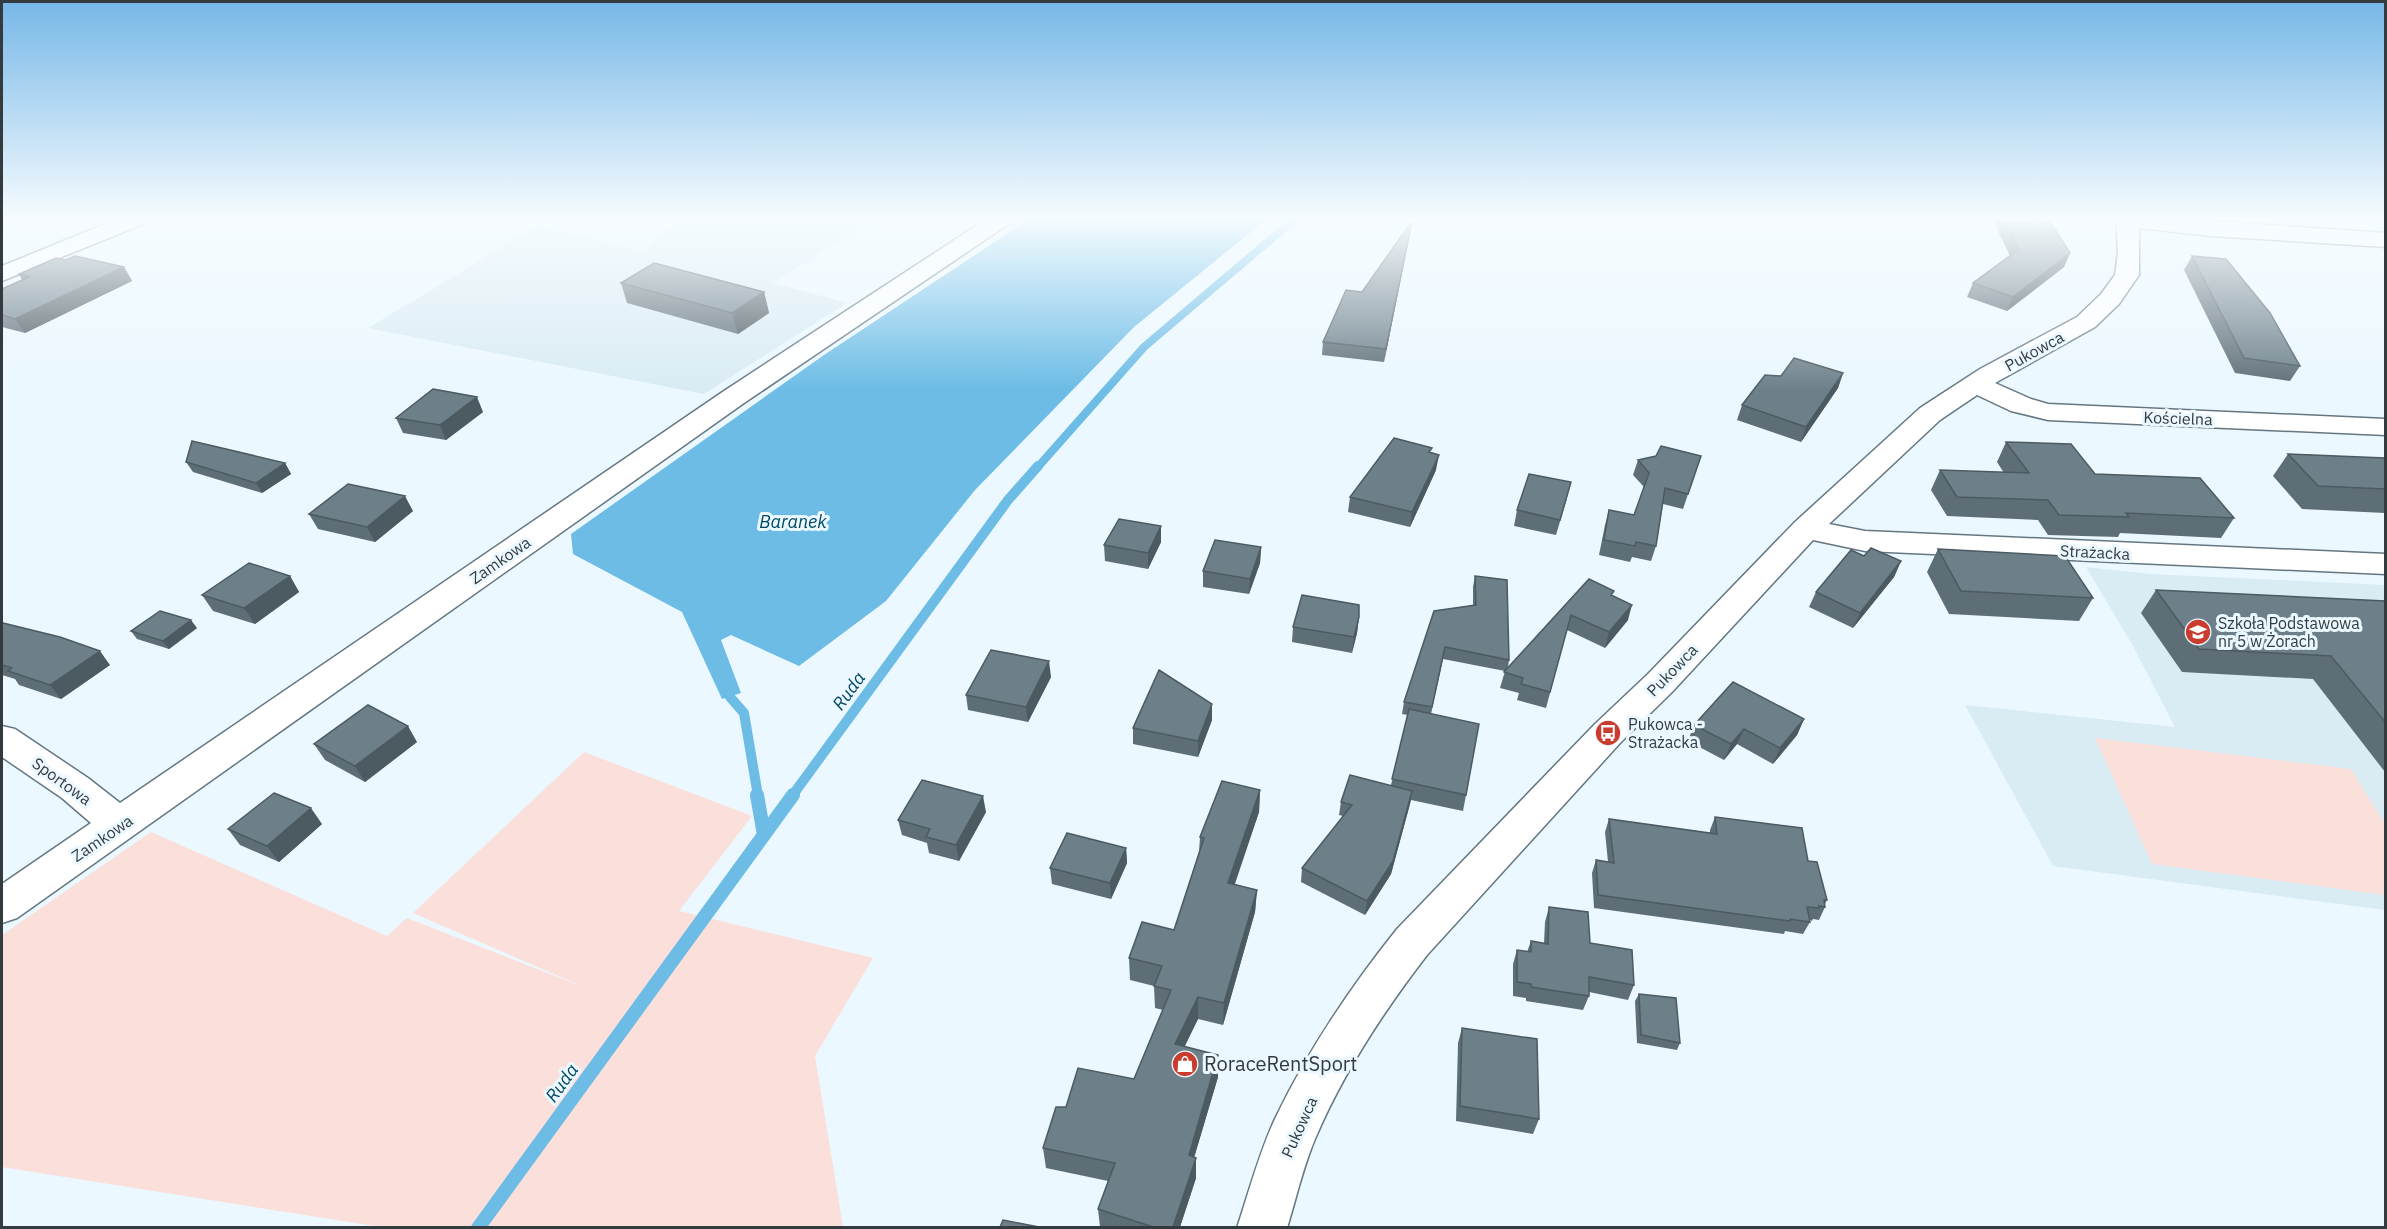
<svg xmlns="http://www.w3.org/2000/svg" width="2387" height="1229" font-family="'IBM Plex Sans',sans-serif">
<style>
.built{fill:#d9ebf3}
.green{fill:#fbdfda}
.water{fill:#6cbce6}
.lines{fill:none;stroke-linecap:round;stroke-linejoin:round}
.stream-far2{stroke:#6cbce6;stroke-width:8}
.stream-far1{stroke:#6cbce6;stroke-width:10}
.stream{stroke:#6cbce6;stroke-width:14}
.minor-casing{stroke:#647781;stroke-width:3}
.minor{fill:#fff;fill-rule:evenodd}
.wall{fill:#5e6e77}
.shaded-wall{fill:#4c5a61}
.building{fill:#6d808a;stroke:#4c5a61;stroke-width:1.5}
.labels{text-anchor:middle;stroke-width:6;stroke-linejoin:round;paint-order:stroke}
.street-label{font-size:16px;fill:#333b3f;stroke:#ebf8ff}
.poi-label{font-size:16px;fill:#333b3f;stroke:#ebf8ff;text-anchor:start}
.water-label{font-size:18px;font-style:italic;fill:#014964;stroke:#ebf8ff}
.near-poi-label{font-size:20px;fill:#333b3f;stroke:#ebf8ff;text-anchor:start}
</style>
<rect width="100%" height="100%" fill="#ebf8ff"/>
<path class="built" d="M680 218H878L773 283 847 303 704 394 368 328 537 226 642 252Z
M2086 567 2151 574 2385 585V910L2053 866 1965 705 2175 727 2133 646Z"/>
<path class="green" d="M2095 738 2351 769 2385 824V895L2152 864Z
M584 752 752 816 679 911 873 958 815 1056 843 1227H381L2 1167V935L151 832 387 936 407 918 586 988 413 913Z"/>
<path class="water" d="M1031 218H1268L1134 327 975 490 886 601 799 666 731 635 721 640 741 693 722 699 682 612 573 554 571 534 824 355Z"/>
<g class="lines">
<path class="stream-far2" d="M1037 468 1144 347 1296 218"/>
<path class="stream-far1" d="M730 697 744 713 758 796
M792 796 1008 500 1038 466"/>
<path class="stream" d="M757 795 764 835
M478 1228 793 795"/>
<g class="minor-casing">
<path id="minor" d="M120 218H149L146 223 2 281V266Z
M988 218H1013L1010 223 744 403 17 918 2 923V884L91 823 62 798 2 757V726L15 729 88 778 120 803 724 391Z
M2116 218H2166L2386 233V247L2211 236 2139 228V275L2119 304 2095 327 1995 383 2031 399 2048 404 2386 419V435L2048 420 2011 411 1977 395 1940 420 1829 524 1865 531 2386 554V574L1865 551 1813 540 1672 692 1621 742 1427 955C1383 1012 1343 1073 1315 1139 1303 1167 1296 1199 1287 1228H1237C1249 1192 1259 1153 1275 1119 1308 1050 1350 988 1397 929L1595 724 1648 674 1795 522 1874 450 1920 408 1980 369 2077 317 2101 294 2115 275 2118 252Z"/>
</g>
<use href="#minor" class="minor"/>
</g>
<path class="wall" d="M304 218H323L317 220Z
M1992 218H2048L2070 253 2064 267 2007 311 1967 297 1973 283 2010 256Z
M1410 233 1384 362 1322 355 1323 342Z
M2192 256 2300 366 2290 381 2235 373 2184 270Z
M65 260 124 267 132 281 25 333 2 327V289L22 280 19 274Z
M621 283 764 292 769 313 738 334 627 303Z
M1843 373 1838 388 1801 442 1737 420 1742 405 1781 376Z
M483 412 446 440 403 433 396 418Z
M2006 442 2095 474 2234 518 2221 538 2120 533 2118 537 2048 535 2038 520 1947 516 1931 490 1940 470 2004 473 1997 462Z
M2288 454 2385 458V513L2302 509 2273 476Z
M1701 456 1683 509 1663 504 1656 546 1651 561 1632 557 1630 562 1599 555 1605 525 1609 510 1634 515 1644 487 1633 475 1638 460Z
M186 462 285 463 291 474 262 493 193 472Z
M1436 470 1410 527 1348 512 1350 497Z
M1567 498 1556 535 1514 526 1517 510Z
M413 511 375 542 318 529 309 514Z
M1161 526V542L1148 569 1105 561 1104 545Z
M1261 547 1260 563 1249 594 1203 587V571Z
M1938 549 2093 598 2079 621 1949 614 1927 572Z
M1864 556 1901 561 1894 577 1853 628 1809 607 1816 592Z
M290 576 299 592 255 624 213 611 202 595Z
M1475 576 1509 660 1508 668 1589 579 1613 596 1628 620 1605 648 1567 630 1546 708 1517 700 1519 693 1500 688 1505 671 1443 659 1431 714 1466 795 1463 811 1411 800 1391 874 1365 915 1301 882 1302 868 1343 816 1339 815 1341 802 1391 785 1408 715 1402 714 1404 702 1473 605V587Z
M2156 590 2385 601V772L2313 679 2182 672 2141 613Z
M1359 617 1357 633 1352 653 1292 642 1293 627Z
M2 624 110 665 61 699 19 685 15 679 2 675Z
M197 628 169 649 137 639 131 631Z
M1051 677 1028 722 968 710 966 695Z
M1804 719 1797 735 1773 764 1737 744 1724 760 1688 741 1694 725Z
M1212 720 1198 757 1133 744V728Z
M417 742 365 782 325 760 314 744Z
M1260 790 1259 812 1235 884 1257 890 1255 912 1223 1025 1198 1019 1185 1046 1218 1077 1194 1157 1196 1178 1180 1227H1100L1098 1209 1108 1181 1046 1168 1043 1148 1066 1107 1134 1079 1163 1010 1155 1008 1154 986 1130 980 1129 958 1174 930 1199 852 1200 837Z
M986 812 959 861 929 853 927 843 902 835 898 820Z
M1715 817 1808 861 1827 900 1825 904V907L1819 920 1813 919 1812 921 1810 920V922L1803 934 1785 931 1784 934 1594 908 1592 873 1596 860 1608 862 1605 832 1609 819 1710 833V830Z
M322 824 279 862 240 845 228 829Z
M1126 848 1127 863 1111 899 1052 884 1050 868Z
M1549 907 1590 943 1634 985 1628 1000 1589 992V996L1583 1010 1526 1001V998L1513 996V964L1517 950 1527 952 1531 941 1544 943 1545 922Z
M1639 994 1680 1043 1677 1050 1637 1043 1635 1001Z
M1462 1028 1539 1119 1533 1134 1456 1121 1458 1043Z"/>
<path class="shaded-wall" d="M1412 221 1410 233 1384 362 1386 349Z
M2070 253 2064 267 2007 311 2013 297Z
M124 267 132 281 25 333 15 319Z
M764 292 769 313 738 334 732 313Z
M1843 373 1838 388 1801 442 1806 427Z
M477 397 483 412 446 440 440 425Z
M1439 455 1436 470 1410 527 1412 512Z
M285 463 291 474 262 493 256 483Z
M405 496 413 511 375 542 367 527Z
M1161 526V542L1148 569V553Z
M1261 547 1260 563 1249 594 1250 579Z
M1901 561 1894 577 1853 628 1860 613Z
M290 576 299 592 255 624 244 608Z
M1632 605 1628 620 1605 648 1609 632Z
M1359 617 1357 633 1352 653 1354 637Z
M191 620 197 628 169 649 163 641Z
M100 651 110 665 61 699 50 685Z
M1049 661 1051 677 1028 722 1026 707Z
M1212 704V720L1198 757V741Z
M1804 719 1797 735 1773 764 1780 748Z
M408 726 417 742 365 782 355 766Z
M1744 729 1737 744 1724 760 1731 744Z
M1260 790 1259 812 1227 905 1228 883Z
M1412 791 1410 804 1391 874 1365 915 1367 901Z
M983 796 986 812 959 861 956 845Z
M311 808 322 824 279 862 267 846Z
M1126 848 1127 863 1111 899 1110 883Z
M1257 890 1255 912 1223 1025 1224 1003Z
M1198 997V1019L1175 1065V1044Z
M1218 1055V1077L1189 1175V1155Z
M1196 1158V1178L1180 1227H1173Z"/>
<path class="building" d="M2004 218H2048L2070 253 2013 297 1973 283 2019 249Z
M1412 221 1386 349 1323 342 1346 290 1362 292Z
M75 256 124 267 15 319 2 315V289L29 277 19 274 56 258 65 260Z
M2192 256 2226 259 2270 313 2300 366 2244 358Z
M654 263 764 292 732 313 621 283Z
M1794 358 1843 373 1806 427 1742 405 1765 375 1781 376Z
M433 389 477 397 440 425 396 418Z
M1394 438 1432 448 1429 452 1439 455 1412 512 1350 497Z
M192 441 285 463 256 483 186 462Z
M2006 442 2071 444 2095 474 2200 478 2234 518 2126 513 2129 517 2059 515 2048 500 1957 497 1940 470 2029 473Z
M1661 446 1701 456 1688 494 1665 488 1656 546 1636 542 1635 546 1604 540 1609 510 1634 515 1649 473 1638 460 1656 456Z
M2288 454 2385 458V489L2318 486Z
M1529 474 1571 482 1560 520 1517 510Z
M348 484 405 496 367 527 309 514Z
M1119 519 1161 526 1148 553 1104 545Z
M1215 540 1261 547 1250 579 1203 571Z
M1871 548 1901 561 1860 613 1816 592 1851 550 1864 556Z
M1938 549 2065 556 2093 598 1961 591Z
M249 563 290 576 244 608 202 595Z
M1475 576 1507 580 1509 660 1445 647 1432 707 1404 702 1434 611 1476 605Z
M1589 579 1614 591 1611 595 1632 605 1609 632 1571 615 1550 692 1521 684 1523 678 1504 672Z
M2156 590 2385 601V722L2331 656 2199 649Z
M1302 595 1359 605V617L1354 637 1293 627Z
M160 611 191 620 163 641 131 631Z
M3 623 60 637 100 651 50 685 8 671 12 668 2 665V624Z
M991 650 1049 661 1026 707 966 695Z
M1159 670 1212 704 1198 741 1133 728Z
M1733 682 1804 719 1780 748 1744 729 1731 744 1694 725Z
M368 705 408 726 355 766 314 744Z
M1409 709 1479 724 1466 795 1392 779Z
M1350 775 1412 791 1393 861 1367 901 1302 868 1352 805 1341 802Z
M922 780 983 796 956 845 926 837 930 829 898 820Z
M1222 781 1260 790 1228 883 1257 890 1224 1003 1198 997 1175 1044 1218 1055 1189 1155 1196 1158 1173 1227H1153L1098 1209 1115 1163 1043 1148 1056 1107H1066L1078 1068 1134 1079 1171 990 1154 986 1162 966 1129 958 1142 922 1174 930 1204 838 1200 837Z
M274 793 311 808 267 846 228 829Z
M1715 817 1802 828 1808 861 1817 862 1827 900H1824L1825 907 1819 906V908L1807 907 1810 922 1790 919V921L1598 895 1596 860 1614 863 1609 819 1717 834Z
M1067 833 1126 848 1110 883 1050 868Z
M1549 907 1588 912 1590 943 1632 950 1634 985 1589 977V996L1531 987V984L1517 982V950L1531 952V941L1548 944Z
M1639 994 1676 998 1680 1043 1641 1035Z
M1462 1028 1537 1039 1539 1119 1460 1106Z
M1003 1220 1039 1227H1000Z"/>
<linearGradient id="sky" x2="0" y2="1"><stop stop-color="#76b7e7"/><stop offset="0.56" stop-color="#f6fcff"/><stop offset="1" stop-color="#f6fcff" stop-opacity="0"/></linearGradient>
<rect width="2387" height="390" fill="url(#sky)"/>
<defs>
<g id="school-disc" transform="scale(1.35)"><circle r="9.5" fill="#c93c2e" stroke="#ebf8ff"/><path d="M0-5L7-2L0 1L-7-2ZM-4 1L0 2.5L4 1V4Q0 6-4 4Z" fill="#fff"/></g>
<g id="bus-disc" transform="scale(1.35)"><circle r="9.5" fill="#c93c2e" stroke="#ebf8ff"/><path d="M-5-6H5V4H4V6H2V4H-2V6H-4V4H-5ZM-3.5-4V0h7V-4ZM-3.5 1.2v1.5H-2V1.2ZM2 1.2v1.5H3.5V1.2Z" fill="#fff"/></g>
<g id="shop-disc" transform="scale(1.35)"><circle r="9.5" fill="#c93c2e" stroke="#ebf8ff"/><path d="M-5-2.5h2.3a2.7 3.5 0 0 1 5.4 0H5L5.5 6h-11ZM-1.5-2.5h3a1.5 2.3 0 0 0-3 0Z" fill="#fff"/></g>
</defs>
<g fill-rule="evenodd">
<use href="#school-disc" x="2198" y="632"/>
<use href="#bus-disc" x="1608" y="733"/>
<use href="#shop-disc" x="1185" y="1064"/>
</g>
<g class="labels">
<g class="street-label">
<text transform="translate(2034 351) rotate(-29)" y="6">Pukowca</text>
<text transform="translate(2178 418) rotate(2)" y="6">Kościelna</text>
<text transform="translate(2095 552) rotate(3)" y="6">Strażacka</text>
<text transform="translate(500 560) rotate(-35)" y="6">Zamkowa</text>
<text transform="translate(1672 670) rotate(-46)" y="6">Pukowca</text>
<text transform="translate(62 781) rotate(36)" y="6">Sportowa</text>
<text transform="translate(102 838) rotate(-34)" y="6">Zamkowa</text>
<text transform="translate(1299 1127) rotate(-66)" y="6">Pukowca</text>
</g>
<g class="poi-label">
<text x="2218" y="629">Szkoła Podstawowa<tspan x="2218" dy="18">nr 5 w Żorach</tspan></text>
<text x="1628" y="730">Pukowca -<tspan x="1628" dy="18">Strażacka</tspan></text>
</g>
<g class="water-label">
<text x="793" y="528">Baranek</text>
<text transform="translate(849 691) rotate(-54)" y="6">Ruda</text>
<text transform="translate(562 1083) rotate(-54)" y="6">Ruda</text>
</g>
<g class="near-poi-label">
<text x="1204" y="1071">RoraceRentSport</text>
</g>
</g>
<rect width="2387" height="1229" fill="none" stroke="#333b3f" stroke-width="6"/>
</svg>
